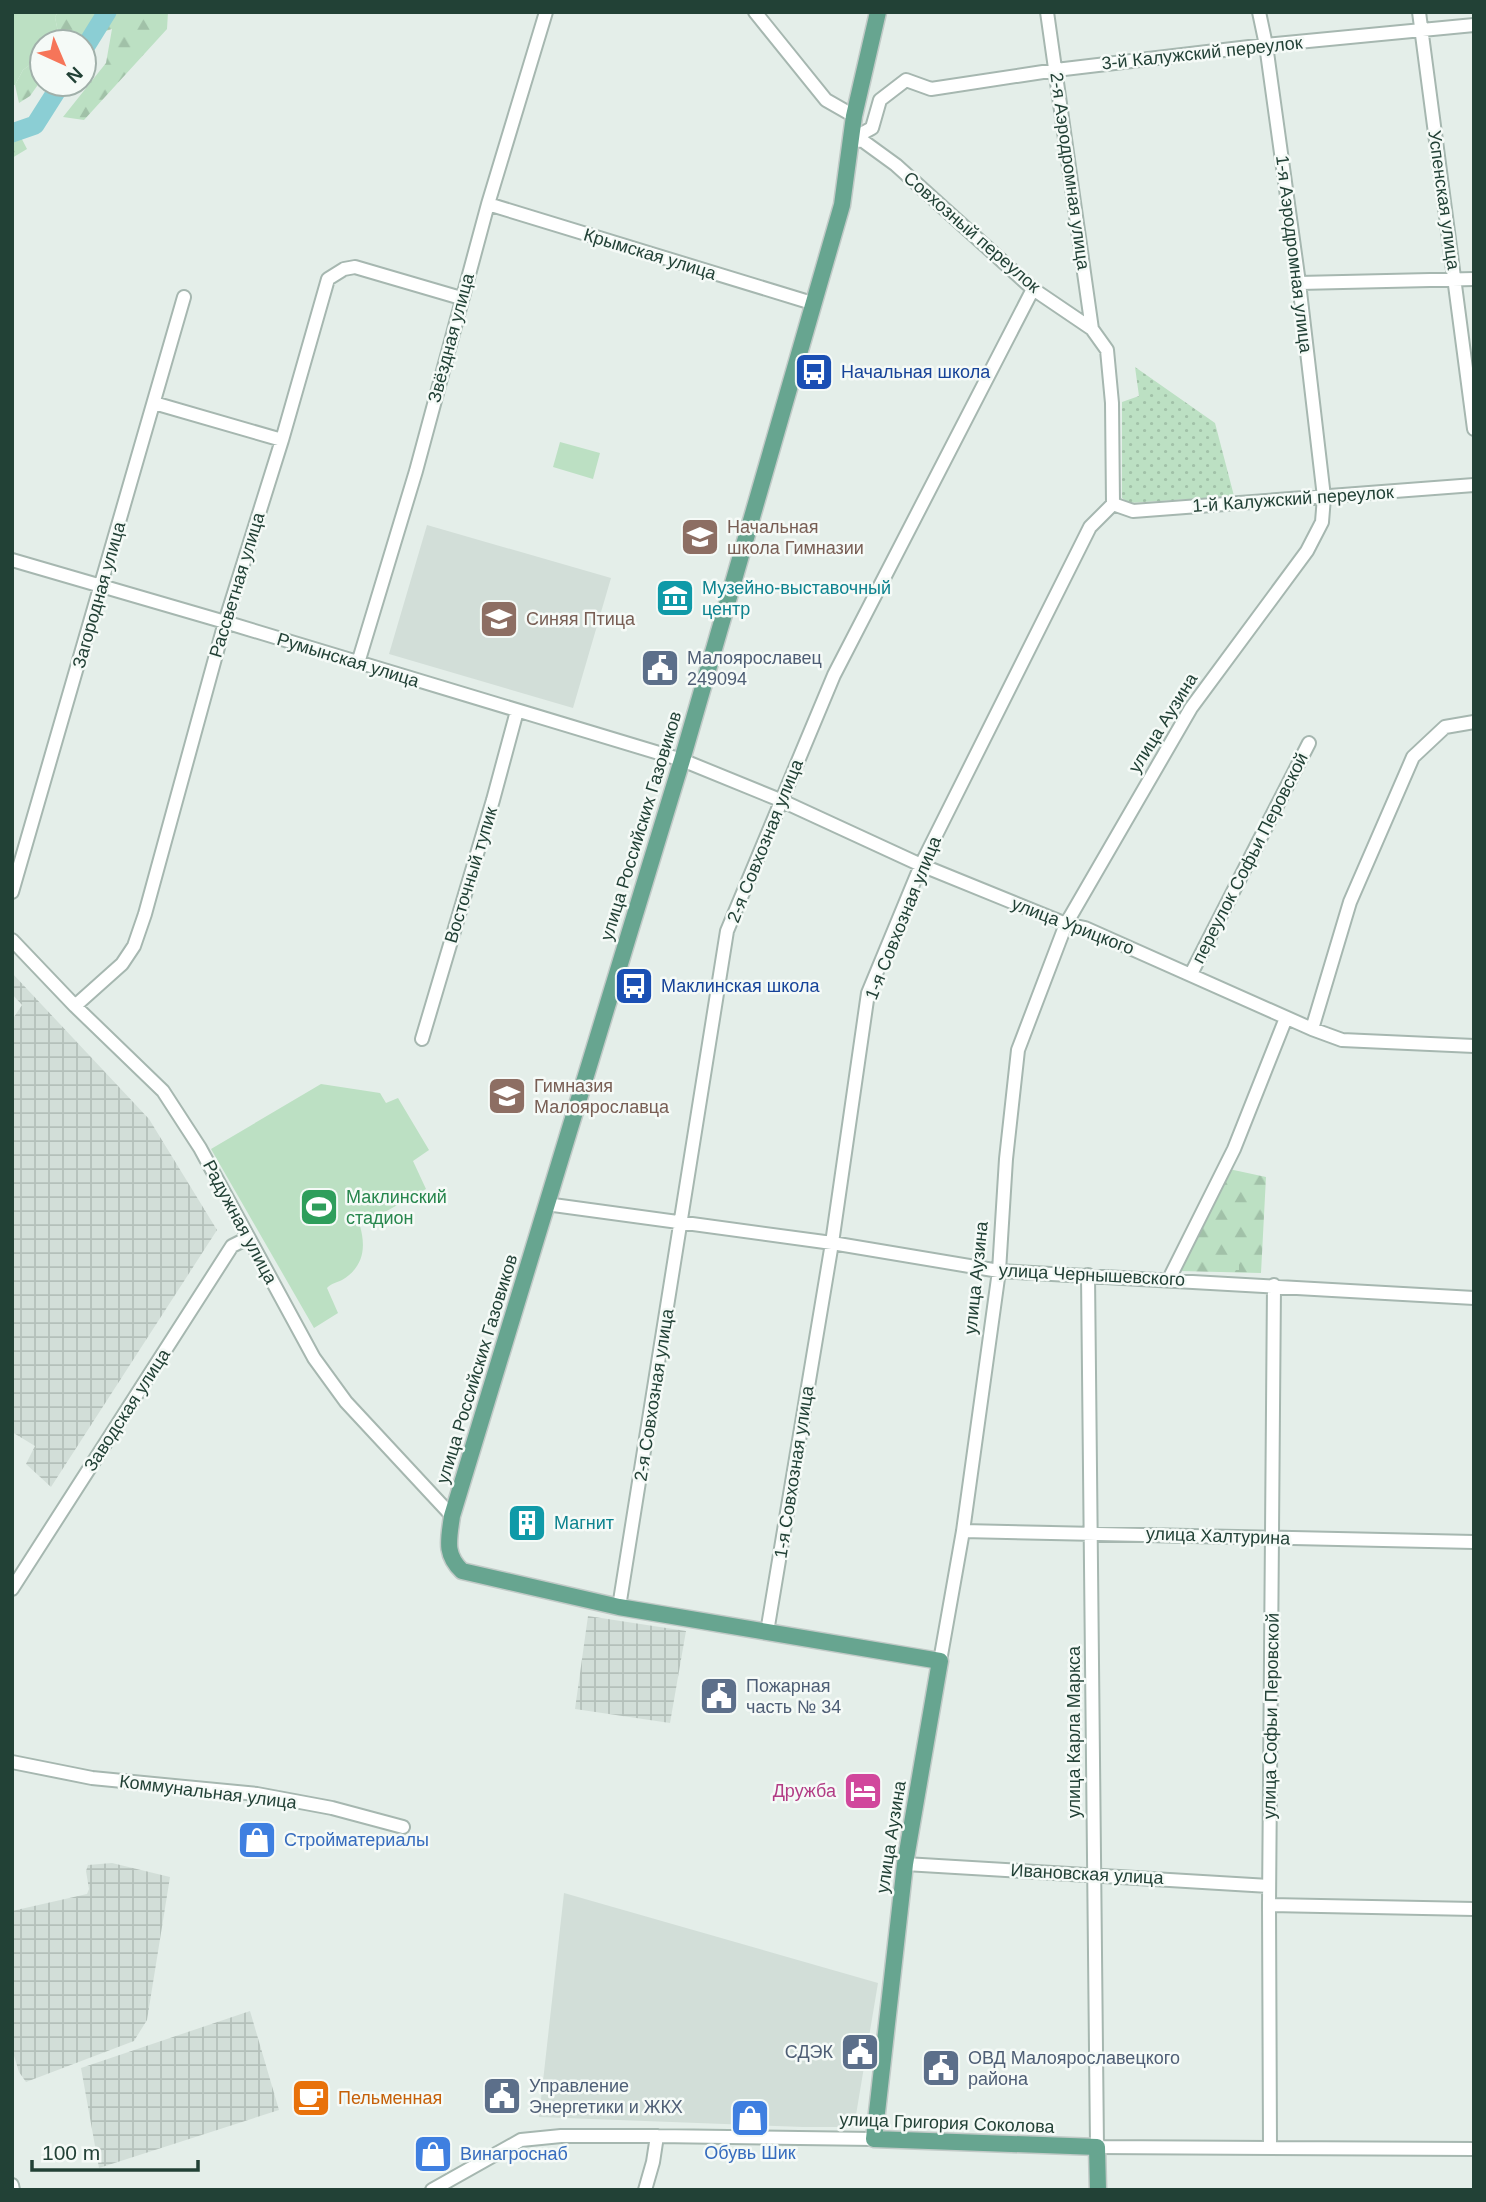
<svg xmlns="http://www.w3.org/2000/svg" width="1486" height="2202" font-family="Arial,sans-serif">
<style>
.built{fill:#d2ded8}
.industrial{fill:url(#industrial-grid)}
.grass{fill:url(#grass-dots)}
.forest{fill:url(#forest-firs)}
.garden{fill:#bce0c3}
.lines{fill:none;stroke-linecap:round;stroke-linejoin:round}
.river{stroke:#8bced4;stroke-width:19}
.minor-casing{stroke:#a6b7b0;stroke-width:16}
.major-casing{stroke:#c1cac7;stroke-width:19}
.minor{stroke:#fff;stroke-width:12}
.major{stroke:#67a590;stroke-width:16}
.labels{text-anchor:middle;stroke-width:5;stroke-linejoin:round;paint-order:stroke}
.street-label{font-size:18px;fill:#224136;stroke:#f5faf7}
.transit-label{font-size:18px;fill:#164399;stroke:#f5faf7;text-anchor:start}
.education-label{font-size:18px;fill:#785e54;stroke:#f5faf7;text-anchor:start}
.culture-label{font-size:18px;fill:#0d838f;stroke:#f5faf7;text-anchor:start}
.service-label{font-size:18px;fill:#4e5e75;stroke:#f5faf7;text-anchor:start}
.leisure-label{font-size:18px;fill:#27864d;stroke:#f5faf7;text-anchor:start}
.hotel-label{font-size:18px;fill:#b23c85;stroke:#f5faf7;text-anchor:end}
.shop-label{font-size:18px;fill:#366cbe;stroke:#f5faf7;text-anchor:start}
.food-label{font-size:18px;fill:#c56008;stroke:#f5faf7;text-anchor:start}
</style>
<defs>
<pattern id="industrial-grid" width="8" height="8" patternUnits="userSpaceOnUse" patternTransform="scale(1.75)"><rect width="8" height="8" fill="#d2ded8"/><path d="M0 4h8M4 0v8" fill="none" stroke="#b4c0ba"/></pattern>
<pattern id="grass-dots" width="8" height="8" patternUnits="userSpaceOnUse" patternTransform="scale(1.75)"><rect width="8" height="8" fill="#bce0c3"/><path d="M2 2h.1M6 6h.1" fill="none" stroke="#a1c1a8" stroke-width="1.8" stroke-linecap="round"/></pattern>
<pattern id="forest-firs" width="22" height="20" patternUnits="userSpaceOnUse" patternTransform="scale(1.75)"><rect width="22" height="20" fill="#bce0c3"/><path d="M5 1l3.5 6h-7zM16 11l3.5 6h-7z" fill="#a1c1a8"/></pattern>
</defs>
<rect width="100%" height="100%" fill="#e4eee9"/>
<path class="built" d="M427 525 611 578 573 708 389 654Z
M564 1893 878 1983 854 2127H803L539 2117Z"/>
<path class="industrial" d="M12 973 149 1119 217 1230 51 1487 26 1464 35 1446 12 1432V1020L22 1005 12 994Z
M588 1616 686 1631 670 1723 575 1709Z
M112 1863 170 1877 147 2020 134 2041 26 2082 19 2072 12 2049V1911L87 1894 89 1889 86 1871 88 1865Z
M250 2011 279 2110 99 2168 81 2068Z"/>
<path class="grass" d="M1135 367 1215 423 1234 496 1129 503 1122 498V402L1139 396Z"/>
<path class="forest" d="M58 12H168L167 29 84 120 63 117 106 63 112 29 88 37 84 56V42H60L55 17Z
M42 56V79L30 96 19 103 15 85 23 70Z
M12 120 27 149 12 158Z
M1229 1169 1266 1177 1261 1273 1179 1271Z"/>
<path class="garden" d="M12 12H58L55 17 60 42H42V56L23 70 15 85H12Z
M560 442 600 453 593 479 553 467Z
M321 1084 380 1093 386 1103 398 1098 429 1150 413 1161 426 1189 360 1226C366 1247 364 1267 342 1280 336 1283 332 1283 327 1288L338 1313 314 1328 211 1149Z
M1218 1261H1239V1270H1218Z"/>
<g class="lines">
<path class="river" d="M84 49 107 12
M12 133 35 125 61 84"/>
<g class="minor-casing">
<path id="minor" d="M755 12 826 100 854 116
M1047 12 1092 329
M1419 12 1474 429
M852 139 872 128 880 100 906 80 931 89 1056 70 1266 45 1474 25
M488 204 812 303
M1299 283 1474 279
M154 403 282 440
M1113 504 1133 511 1474 485
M12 560 225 622 682 760 780 800 921 865 1066 924 1085 928 1312 1029 1342 1040 1474 1046
M358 663 416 471 488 204 546 12
M12 892 184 297
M12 940 75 1006 163 1091 200 1148 314 1358 346 1402 452 1516
M1191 974 1309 743
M75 1006 122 964 134 946 145 914 225 622 282 440 328 279 344 269 355 267 461 298
M1312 1029 1350 902 1413 757 1445 727 1474 722
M422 1039 493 800 517 711
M546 1204 832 1243 999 1271 1474 1298
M1088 1275 1097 2147 1474 2149
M1169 1279 1234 1149 1286 1018
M963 1531 1474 1542
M12 1589 232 1246 248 1238
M619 1607 727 931 834 675 1033 289
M767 1632 832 1243 868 993 921 865 1090 527 1113 504 1112 403 1107 350 1092 329 1033 289 896 165 863 141 851 140
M940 1661 963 1531 999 1271 1006 1159 1018 1050 1066 924 1191 708 1307 551 1322 522 1324 497 1299 283 1266 45 1259 12
M12 1762 92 1778 257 1794 332 1808 403 1827
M905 1864 1269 1886
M1269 1905 1474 1909
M1270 2147 1269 1905 1274 1285
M12 2185 13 2190
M432 2190 521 2140 561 2136H657L874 2139
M645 2190 653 2162 657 2136"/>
</g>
<g class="major-casing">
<path id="major" d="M878 12 854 116 842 205 682 760 452 1516C449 1539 444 1554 462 1571L619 1607 940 1661 905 1864 874 2139 1097 2147 1098 2190"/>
</g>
<use href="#minor" class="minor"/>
<use href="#major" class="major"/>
</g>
<defs>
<g id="bus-square" transform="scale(2.0125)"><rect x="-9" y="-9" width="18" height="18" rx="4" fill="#1a4fb4" stroke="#f5faf7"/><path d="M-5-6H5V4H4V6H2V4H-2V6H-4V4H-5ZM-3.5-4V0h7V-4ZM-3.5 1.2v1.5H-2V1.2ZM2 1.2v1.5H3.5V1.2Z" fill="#fff"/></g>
<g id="school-square" transform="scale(2.0125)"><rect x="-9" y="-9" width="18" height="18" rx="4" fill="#8d6e63" stroke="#f5faf7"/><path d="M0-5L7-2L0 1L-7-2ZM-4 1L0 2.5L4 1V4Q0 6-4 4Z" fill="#fff"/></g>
<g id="museum-square" transform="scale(2.0125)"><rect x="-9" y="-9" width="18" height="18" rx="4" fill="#0f9aa8" stroke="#f5faf7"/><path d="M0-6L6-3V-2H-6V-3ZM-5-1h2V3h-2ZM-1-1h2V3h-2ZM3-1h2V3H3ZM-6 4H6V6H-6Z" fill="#fff"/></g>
<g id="civic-square" transform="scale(2.0125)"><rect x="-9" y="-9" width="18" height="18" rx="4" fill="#5c6f8a" stroke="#f5faf7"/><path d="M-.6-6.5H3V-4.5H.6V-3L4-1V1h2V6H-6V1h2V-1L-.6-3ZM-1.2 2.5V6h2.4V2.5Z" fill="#fff"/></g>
<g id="stadium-square" transform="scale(2.0125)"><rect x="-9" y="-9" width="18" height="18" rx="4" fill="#2e9e5b" stroke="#f5faf7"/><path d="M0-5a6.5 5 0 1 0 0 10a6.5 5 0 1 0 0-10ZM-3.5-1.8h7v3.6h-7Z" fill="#fff"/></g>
<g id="building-square" transform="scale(2.0125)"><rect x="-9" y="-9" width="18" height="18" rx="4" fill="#0f9aa8" stroke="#f5faf7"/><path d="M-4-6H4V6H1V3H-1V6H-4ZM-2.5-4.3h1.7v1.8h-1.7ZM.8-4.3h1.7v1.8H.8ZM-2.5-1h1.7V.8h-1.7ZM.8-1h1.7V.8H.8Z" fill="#fff"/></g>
<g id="hotel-square" transform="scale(2.0125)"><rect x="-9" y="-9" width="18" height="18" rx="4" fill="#d1479c" stroke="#f5faf7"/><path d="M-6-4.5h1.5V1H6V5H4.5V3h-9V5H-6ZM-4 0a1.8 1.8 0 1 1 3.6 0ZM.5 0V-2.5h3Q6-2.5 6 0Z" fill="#fff"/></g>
<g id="shop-square" transform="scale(2.0125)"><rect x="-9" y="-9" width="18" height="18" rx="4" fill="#3f7fe0" stroke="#f5faf7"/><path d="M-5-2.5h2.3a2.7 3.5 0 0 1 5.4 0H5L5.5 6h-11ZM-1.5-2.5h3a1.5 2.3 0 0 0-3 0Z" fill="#fff"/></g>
<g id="cafe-square" transform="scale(2.0125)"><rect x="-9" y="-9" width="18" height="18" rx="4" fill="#e8710a" stroke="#f5faf7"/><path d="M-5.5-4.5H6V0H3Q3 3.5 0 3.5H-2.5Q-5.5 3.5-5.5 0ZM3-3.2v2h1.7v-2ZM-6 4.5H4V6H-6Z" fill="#fff"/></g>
</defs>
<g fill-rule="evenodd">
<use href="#bus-square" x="814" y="372"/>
<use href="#school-square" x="700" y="537"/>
<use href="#museum-square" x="675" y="598"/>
<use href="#school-square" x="499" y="619"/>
<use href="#civic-square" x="660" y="668"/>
<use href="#bus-square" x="634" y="986"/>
<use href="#school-square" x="507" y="1096"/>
<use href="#stadium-square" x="319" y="1207"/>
<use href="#building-square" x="527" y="1523"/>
<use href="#civic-square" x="719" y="1696"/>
<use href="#hotel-square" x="863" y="1791"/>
<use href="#shop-square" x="257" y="1840"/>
<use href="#civic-square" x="860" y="2052"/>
<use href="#civic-square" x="941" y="2068"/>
<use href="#civic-square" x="502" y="2096"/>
<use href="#cafe-square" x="311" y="2098"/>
<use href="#shop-square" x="750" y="2118"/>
<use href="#shop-square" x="433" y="2154"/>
</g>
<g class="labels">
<g class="street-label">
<text transform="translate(1202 53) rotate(-6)" y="6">3-й Калужский переулок</text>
<text transform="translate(1070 171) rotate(82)" y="6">2-я Аэродромная улица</text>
<text transform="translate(1444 200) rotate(82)" y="6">Успенская улица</text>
<text transform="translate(972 232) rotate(41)" y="6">Совхозный переулок</text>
<text transform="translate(650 254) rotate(17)" y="6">Крымская улица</text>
<text transform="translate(1294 254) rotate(83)" y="6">1-я Аэродромная улица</text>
<text transform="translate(451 338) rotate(-75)" y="6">Звёздная улица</text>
<text transform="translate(1293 499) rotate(-4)" y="6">1-й Калужский переулок</text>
<text transform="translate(237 585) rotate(-73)" y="6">Рассветная улица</text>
<text transform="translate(99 595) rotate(-74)" y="6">Загородная улица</text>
<text transform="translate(348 660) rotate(17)" y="6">Румынская улица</text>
<text transform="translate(1163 723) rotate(-58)" y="6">улица Аузина</text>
<text transform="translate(641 826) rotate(-73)" y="6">улица Российских Газовиков</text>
<text transform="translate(765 841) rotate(-68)" y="6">2-я Совхозная улица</text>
<text transform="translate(1250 858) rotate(-63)" y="6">переулок Софьи Перовской</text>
<text transform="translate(471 875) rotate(-73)" y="6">Восточный тупик</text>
<text transform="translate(903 918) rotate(-68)" y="6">1-я Совхозная улица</text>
<text transform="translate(1073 926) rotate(21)" y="6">улица Урицкого</text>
<text transform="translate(240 1222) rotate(62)" y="6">Радужная улица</text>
<text transform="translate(1092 1275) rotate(3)" y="6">улица Чернышевского</text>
<text transform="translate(976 1278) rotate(-84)" y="6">улица Аузина</text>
<text transform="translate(477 1369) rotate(-73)" y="6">улица Российских Газовиков</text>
<text transform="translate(654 1395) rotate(-81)" y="6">2-я Совхозная улица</text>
<text transform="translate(127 1410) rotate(-57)" y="6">Заводская улица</text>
<text transform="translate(794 1472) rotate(-81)" y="6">1-я Совхозная улица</text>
<text transform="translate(1218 1536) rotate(2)" y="6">улица Халтурина</text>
<text transform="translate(1271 1716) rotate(-89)" y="6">улица Софьи Перовской</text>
<text transform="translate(1074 1732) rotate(-90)" y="6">улица Карла Маркса</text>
<text transform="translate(208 1792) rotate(7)" y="6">Коммунальная улица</text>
<text transform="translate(891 1837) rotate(-81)" y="6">улица Аузина</text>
<text transform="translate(1087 1874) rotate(3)" y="6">Ивановская улица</text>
<text transform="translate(947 2123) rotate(2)" y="6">улица Григория Соколова</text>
</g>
<g class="transit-label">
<text x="841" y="378">Начальная школа</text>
<text x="661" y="992">Маклинская школа</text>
</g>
<g class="education-label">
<text x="727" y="533">Начальная<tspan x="727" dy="21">школа Гимназии</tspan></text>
<text x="526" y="625">Синяя Птица</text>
<text x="534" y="1092">Гимназия<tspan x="534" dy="21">Малоярославца</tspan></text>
</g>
<g class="culture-label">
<text x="702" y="594">Музейно-выставочный<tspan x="702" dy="21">центр</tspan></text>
<text x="554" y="1529">Магнит</text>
</g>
<g class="service-label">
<text x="687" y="664">Малоярославец<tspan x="687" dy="21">249094</tspan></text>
<text x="746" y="1692">Пожарная<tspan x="746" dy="21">часть № 34</tspan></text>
<text x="833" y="2058" text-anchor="end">СДЭК</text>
<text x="968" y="2064">ОВД Малоярославецкого<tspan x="968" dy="21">района</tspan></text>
<text x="529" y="2092">Управление<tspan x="529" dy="21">Энергетики и ЖКХ</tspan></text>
</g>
<g class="leisure-label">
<text x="346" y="1203">Маклинский<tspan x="346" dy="21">стадион</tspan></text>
</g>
<g class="hotel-label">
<text x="836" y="1797">Дружба</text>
</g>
<g class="shop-label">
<text x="284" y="1846">Стройматериалы</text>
<text x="750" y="2159" text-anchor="middle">Обувь Шик</text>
<text x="460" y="2160">Винагроснаб</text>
</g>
<g class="food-label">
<text x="338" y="2104">Пельменная</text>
</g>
</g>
<rect width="1486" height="2202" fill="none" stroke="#224136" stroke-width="28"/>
<g transform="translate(63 63) rotate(136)"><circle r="33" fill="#f5faf7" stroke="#a1b0aa" stroke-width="2"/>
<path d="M0-5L12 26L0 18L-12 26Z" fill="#f67559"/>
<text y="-10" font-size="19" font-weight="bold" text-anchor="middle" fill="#224136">N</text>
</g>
<path d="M32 2160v10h166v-10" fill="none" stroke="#224136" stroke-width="3.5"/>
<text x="42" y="2160" font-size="21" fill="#224136" stroke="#f5faf7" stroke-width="5" paint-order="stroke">100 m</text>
</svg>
